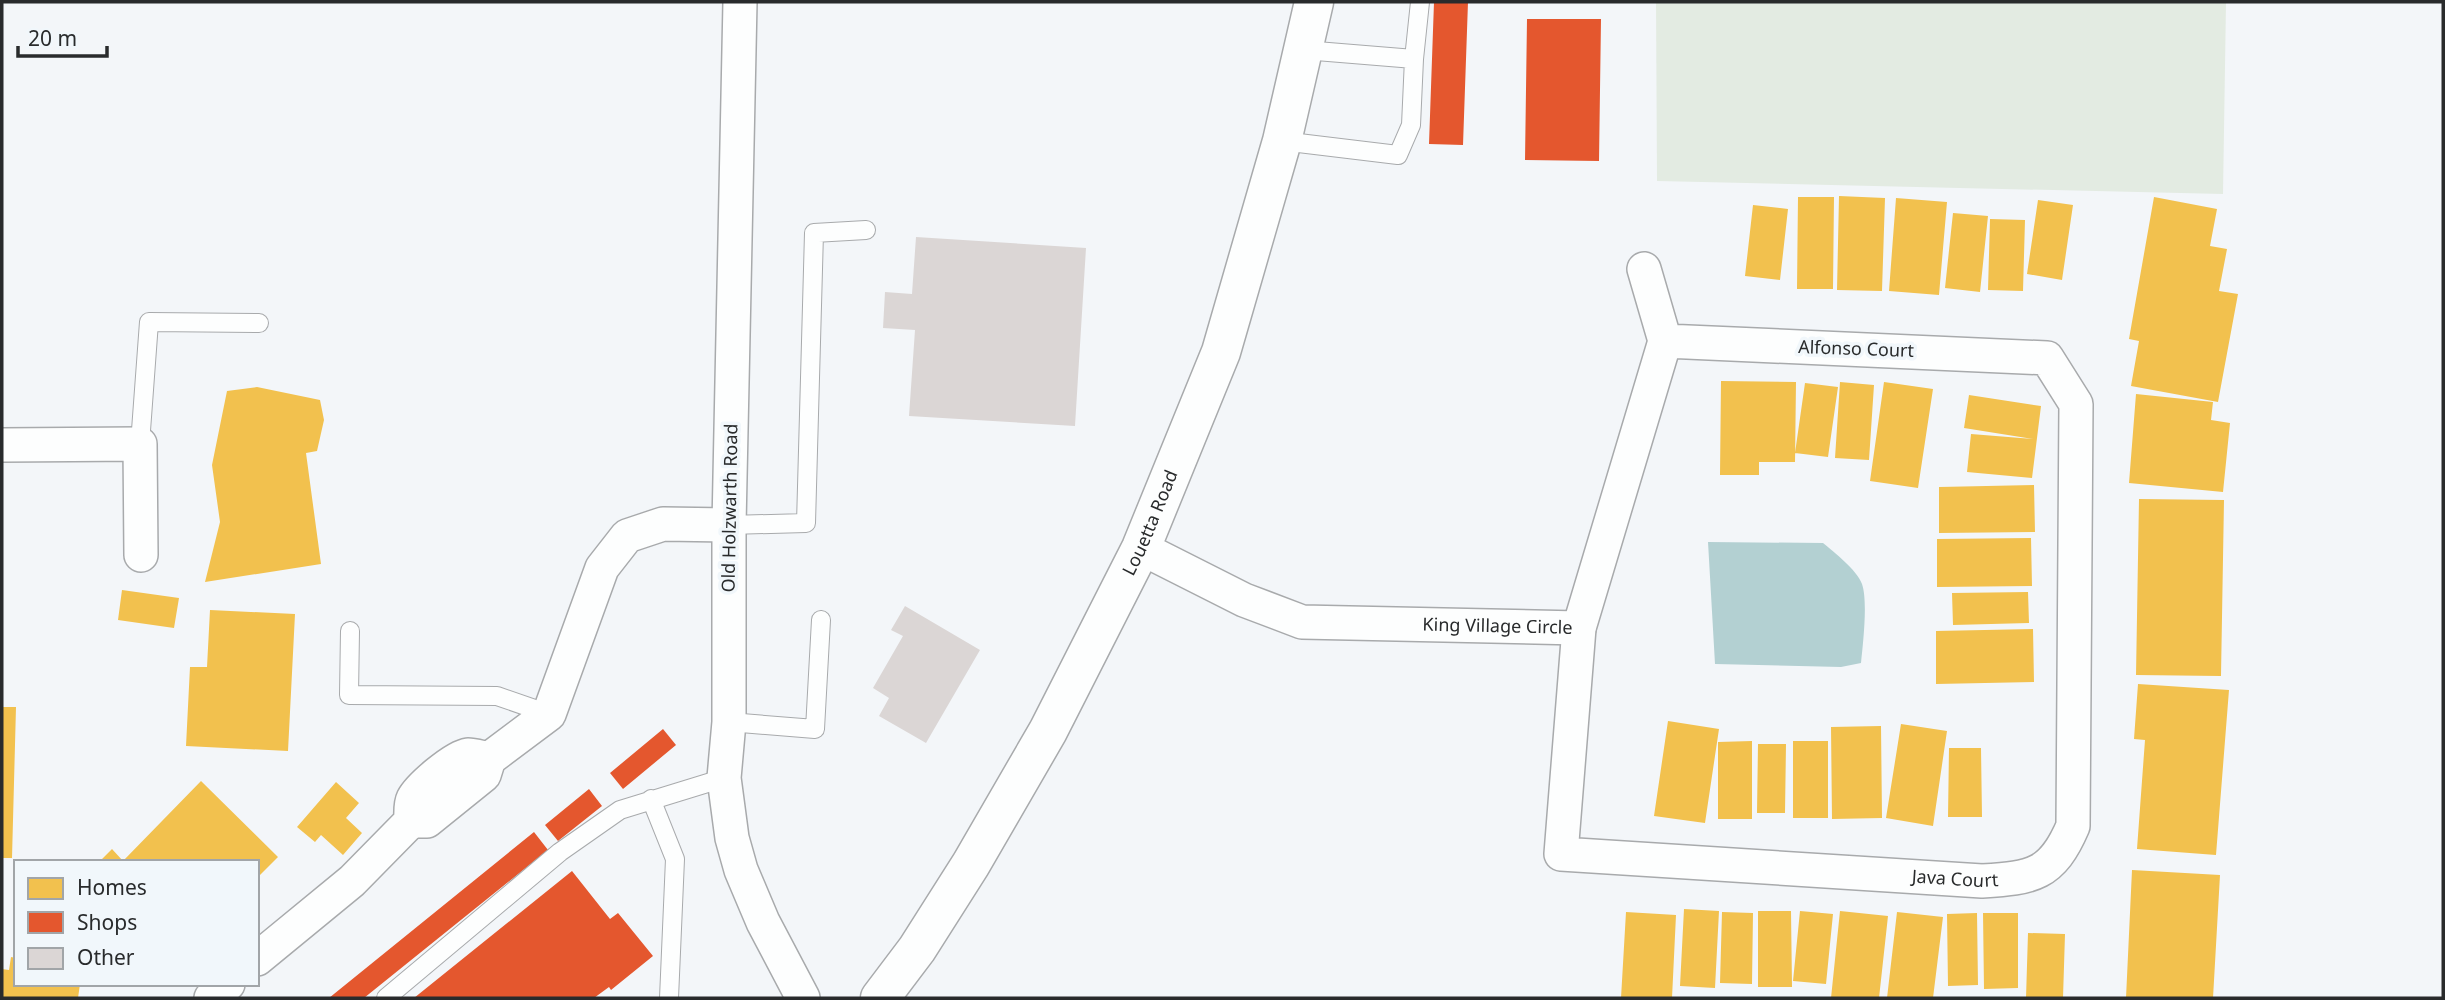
<svg xmlns="http://www.w3.org/2000/svg" width="2445" height="1000" font-family="'Noto Sans',sans-serif">
<style>
.green{fill:#e3ebe2}
.water{fill:#b3d0d2}
.homes{fill:#f2c14e}
.shops{fill:#e4572e}
.building{fill:#dbd6d5}
.lines{fill:none;stroke-linecap:round;stroke-linejoin:round}
.lane-casing{stroke:#a8aaac;stroke-width:20}
.street-casing{stroke:#a8aaac;stroke-width:36}
.secondary-casing{stroke:#a8aaac;stroke-width:41}
.lane{stroke:#fdfefe;stroke-width:18}
.street{stroke:#fdfefe;stroke-width:33}
.secondary{stroke:#fdfefe;stroke-width:38}
.labels{text-anchor:middle;stroke-width:7;stroke-linejoin:round;paint-order:stroke}
.street-label{font-size:18px;fill:#292b2c;stroke:#f1f7fb}
</style>
<rect width="100%" height="100%" fill="#f3f6f9"/>
<path class="green" d="M1656 2H2226L2223 194 1657 181Z"/>
<path class="water" d="M1708 542 1823 543C1834 552 1857 570 1862 584 1868 601 1863 644 1861 663L1841 667 1715 664Z"/>
<path class="homes" d="M1839 196 1885 198 1882 291 1837 290Z
M1798 197H1834L1833 289H1797Z
M2154 197 2217 209 2210 246 2227 249 2219 291 2238 294 2218 402 2131 386 2139 341 2129 339Z
M1896 198 1947 202 1939 295 1889 291Z
M2038 200 2073 205 2062 280 2027 274Z
M1753 205 1788 209 1780 280 1745 276Z
M1953 213 1988 216 1980 292 1945 288Z
M1990 219 2025 220 2023 291 1988 290Z
M1721 381 1796 382 1795 462H1759V475H1720Z
M1840 382 1874 385 1869 460 1835 458Z
M1884 382 1933 389 1918 488 1870 481Z
M1805 383 1838 387 1828 457 1795 453Z
M257 387 320 400 324 420 317 451 306 453 321 564 205 582 220 522 212 465 227 391Z
M2136 394 2213 402 2211 420 2230 423 2223 492 2129 483Z
M1969 395 2041 406 2032 478 1967 472 1971 434 2033 439 1964 428Z
M2034 485 2035 532 1939 533V487Z
M2139 499 2224 500 2221 676 2136 675Z
M2031 538 2032 586 1937 587V539Z
M122 590 179 598 174 628 118 620Z
M2028 592 2029 623 1953 625 1952 593Z
M210 610 295 614 288 751 186 746 190 667H207Z
M2033 629 2034 682 1936 684V631Z
M2138 684 2229 690 2216 855 2137 849 2145 740 2134 739Z
M2 707H16L12 858H2Z
M1668 721 1719 729 1705 823 1654 816Z
M1901 724 1947 731 1933 826 1886 818Z
M1881 726 1882 818 1832 819 1831 727Z
M1752 741V819H1718V742Z
M1793 741H1828V818H1793Z
M1758 744H1786L1785 813H1757Z
M1949 748H1981L1982 817H1948Z
M201 781 278 857 257 878V862H99L112 849 123 861Z
M336 782 359 803 346 818 362 833 343 855 321 835 315 842 297 827Z
M2132 870 2220 875 2213 998H2126Z
M1684 909 1719 911 1715 988 1680 986Z
M1758 911H1791L1792 987H1758Z
M1800 911 1833 914 1826 984 1793 981Z
M1840 911 1888 916 1879 998H1831Z
M1626 912 1676 915 1672 998H1621Z
M1722 912 1753 913 1752 984 1720 983Z
M1897 912 1943 917 1933 998H1887Z
M1977 913 1978 985 1948 986 1947 914Z
M1983 913H2018V988L1984 989Z
M2028 933 2065 934 2063 998H2026Z
M11 957 16 958V984H80L78 998H2V969L9 970Z"/>
<path class="shops" d="M1434 2H1468L1463 145 1429 144Z
M1527 19H1601L1599 161 1525 160Z
M663 729 676 745 623 789 610 773Z
M589 789 602 806 558 841 545 825Z
M534 832 548 850 364 998H329Z
M572 871 610 919 618 913 653 956 611 990 609 987 594 998H414Z"/>
<path class="building" d="M916 237 1086 248 1075 426 909 416 915 330 883 328 885 292 912 294Z
M905 606 980 650 926 743 879 716 889 698 873 688 903 636 891 630Z"/>
<g class="lines">
<g class="lane-casing">
<path id="lane" d="M1414 59 1420 2
M1282 141 1398 155 1411 125 1414 59 1304 50
M140 444 149 322 259 323
M729 525 806 523 814 233 866 230
M350 631 349 695 497 696 549 714
M729 722 815 729 821 620
M651 799 675 859 669 998
M386 998 560 852 620 810 724 778"/>
</g>
<g class="street-casing">
<g id="street">
<path d="M740 2 729 525V722L724 778 732 838 741 870 763 922 803 998"/>
<path id="s1" d="M1644 269 1665 341 1579 628 1561 854 1982 881C2033 878 2052 875 2073 826L2076 404 2047 358 1665 341"/>
<path d="M2 445 140 444 141 555"/>
<path id="s2" d="M1141 548 1244 600 1302 622 1579 628"/>
<path d="M411 821H427L484 775 489 759 549 714 602 568 627 536 663 524 729 525"/>
<path d="M257 959 352 881 411 821C411 814 410 805 413 799 419 787 454 757 468 755 474 755 483 758 489 759"/>
<path d="M211 998 228 984"/>
</g>
</g>
<g class="secondary-casing">
<g id="secondary">
<path id="s3" d="M880 998 917 949 971 864 1048 731 1141 548 1221 352 1282 141 1314 2"/>
</g>
</g>
<use href="#lane" class="lane"/>
<use href="#street" class="street"/>
<use href="#secondary" class="secondary"/>
</g>
<g class="labels">
<g class="street-label">
<text transform="translate(1856 349) rotate(2)" y="6">Alfonso Court</text>
<text transform="translate(730 508) rotate(-89)" y="6">Old Holzwarth Road</text>
<text dy="6" stroke="none"><textPath href="#s3" startOffset="548">Louetta Road</textPath></text>
<text dy="6" stroke="none"><textPath href="#s2" startOffset="373">King Village Circle</textPath></text>
<text dy="6" stroke="none"><textPath href="#s1" startOffset="996">Java Court</textPath></text>
</g>
</g>
<rect width="2445" height="1000" fill="none" stroke="#292b2c" stroke-width="7"/>
<rect x="14" y="860" width="245" height="126" fill="#f1f7fb" stroke="#a1a5a8" stroke-width="2"/>
<rect x="28" y="878" width="35" height="21" fill="#f2c14e" stroke="#a1a5a8" stroke-width="2"/>
<text x="77" y="895" font-size="21" fill="#292b2c">Homes</text>
<rect x="28" y="912" width="35" height="21" fill="#e4572e" stroke="#a1a5a8" stroke-width="2"/>
<text x="77" y="930" font-size="21" fill="#292b2c">Shops</text>
<rect x="28" y="948" width="35" height="21" fill="#dbd6d5" stroke="#a1a5a8" stroke-width="2"/>
<text x="77" y="965" font-size="21" fill="#292b2c">Other</text>
<path d="M18 46v10h89v-10" fill="none" stroke="#292b2c" stroke-width="3.5"/>
<text x="28" y="46" font-size="21" fill="#292b2c" stroke="#f1f7fb" stroke-width="5" paint-order="stroke">20 m</text>
</svg>
